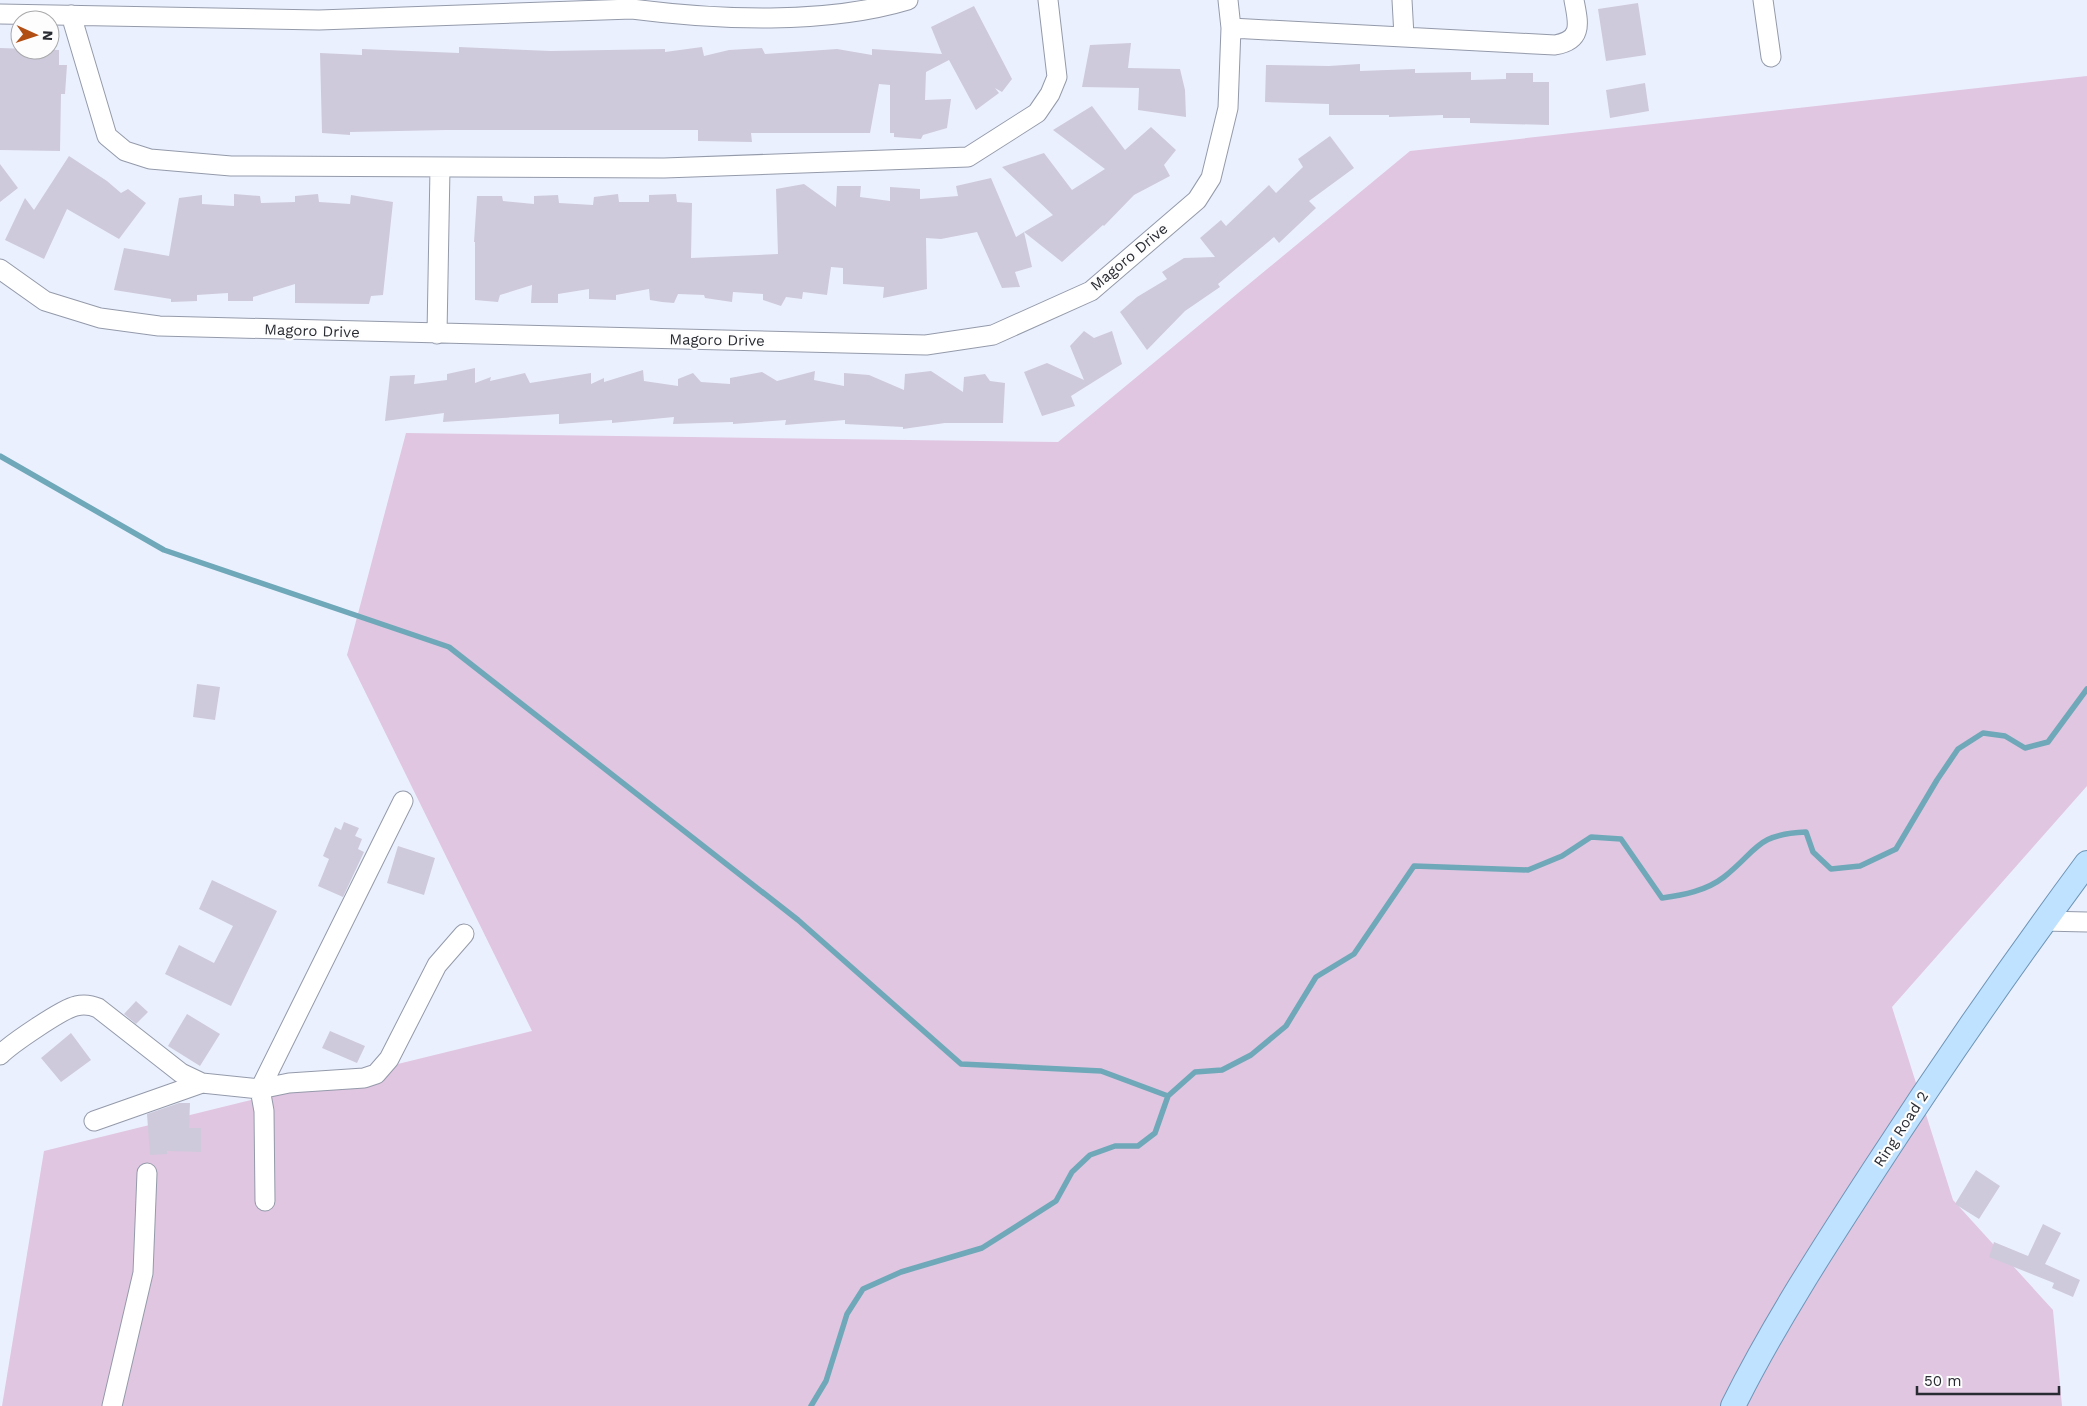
<svg xmlns="http://www.w3.org/2000/svg" width="2087" height="1406" font-family="'Work Sans',sans-serif">
<style>
.green{fill:#e0c6e1}
.lines{fill:none;stroke-linecap:round;stroke-linejoin:round}
.stream{stroke:#6fa8b8;stroke-width:5.5}
.building{fill:#cecadb}
.minor-casing{stroke:#949aaa;stroke-width:21}
.major-casing{stroke:#6e95b7;stroke-width:26}
.minor{stroke:#fff;stroke-width:19}
.major{stroke:#bee2ff;stroke-width:24}
.labels{text-anchor:middle;stroke-width:4.5;stroke-linejoin:round;paint-order:stroke}
.street-label{font-size:15px;fill:#292b32;stroke:#fdfdfd}
</style>
<rect width="100%" height="100%" fill="#ebf0fe"/>
<path class="green" d="M2087 76V786L1892 1007 1953 1200 2053 1310 2062 1406H2L44 1151 532 1031 347 655 406 433 1058 442 1410 151Z"/>
<g class="lines">
<path class="stream" d="M0 456 164 550 449 647 798 920 961 1064 1101 1071 1168 1096
M811 1406 826 1381 847 1314 863 1289 901 1272 982 1248 1056 1201 1072 1172 1090 1155 1115 1146H1138L1155 1133 1168 1096 1195 1072 1222 1070 1251 1055 1286 1026 1316 977 1354 954 1414 866 1528 870 1562 856 1591 837 1621 839 1662 898C1683 895 1706 891 1724 877 1758 850 1756 834 1806 832L1813 852 1831 869 1860 866 1896 849 1937 780 1958 749 1983 733 2005 736 2025 748 2048 742 2087 689"/>
</g>
<path class="building" d="M1638 3 1646 55 1606 61 1598 9Z
M974 6 1012 79 1002 92 995 88 999 93 976 110 949 60 926 72 925 100 951 99 947 128 923 135 921 139 894 137V133H890V85L879 84 870 133H751L752 142 698 141V130H446L350 132V135L322 133 320 53 362 55V49L459 53V47L551 51 665 49V52L702 47 704 56 729 50 762 48 765 54 837 49 872 55V49L942 54 931 27Z
M1131 43 1128 68 1180 69 1185 90 1186 117 1138 110 1139 88 1082 87 1090 45Z
M0 48 59 50V65H67L65 94H61L60 151 0 150Z
M1360 64V71L1415 69V73L1471 72V80L1506 79V73H1533V82H1549V125L1470 123V118H1443V115L1389 117V115H1329V104L1265 102 1266 65 1329 66Z
M1645 83 1649 111 1610 118 1606 90Z
M1092 106 1125 150 1151 127 1176 150 1164 165 1170 176 1134 195 1104 226 1103 225 1062 262 1024 232 1053 215 1002 167 1044 153 1072 190 1105 169 1053 130Z
M1330 136 1354 168 1309 201 1316 208 1279 243 1274 237 1218 284 1220 287 1185 311 1147 350 1120 312 1137 297 1167 279 1162 272 1184 258 1215 257 1200 238 1221 220 1226 226 1269 185 1276 193 1303 167 1298 159Z
M69 156 107 181 121 193 128 189 146 203 119 239 67 209 44 259 5 240 25 198 34 210Z
M0 164 18 188 0 202Z
M991 178 1016 237 1024 232 1032 267 1015 272 1020 287 1002 288 977 232 941 239 926 238 927 289 883 298 884 287 843 284V268L831 267 827 295 803 292 802 299 786 297 781 306 763 300V294L733 292 732 302 705 298 704 295 678 294 674 303 662 302 650 300 649 289 616 295V300L589 299V289L558 294V303H531L532 285 500 295 498 302 475 300V242H474L477 196H502L503 201 534 204V196L558 195 559 203 593 205 594 197 618 194 619 202H649V195L676 194 677 202 692 203 691 258 778 254 776 189 804 184 836 207 837 186H861L860 197 890 201V187L920 189V199L958 196 956 186Z
M234 194 260 196 261 203 295 202V196L318 194 319 202 350 204 351 195 393 202 383 295 371 296 369 304 295 303V284L253 297V301H228V293L197 295V301L171 302V299L114 290 124 248 169 256 179 198 202 195V204L234 206Z
M1084 331 1094 338 1112 331 1122 364 1071 396 1075 406 1042 416 1024 372 1047 363 1084 380 1070 346Z
M475 368V383L491 377 490 381 525 373 530 383 591 373V384L604 378V382L643 370 644 381 678 386V379L693 373 701 382 730 384V378L762 372 777 381 815 371 814 380 844 386V373L869 375 904 390 905 374 931 371 963 392 964 377 985 374 990 381 1005 383 1003 423H945L903 429V427L845 424V420L785 425 786 420 733 424V422L673 424 674 417 612 423V420L559 424V414L443 422 444 413 385 421 390 376 415 375 414 384 447 380V374Z
M197 684 220 687 215 720 193 717Z
M344 822 359 828 355 836 362 839 358 849 364 852 343 897 318 886 329 859 323 856 335 827 341 830Z
M398 846 435 858 424 895 387 883Z
M212 880 277 911 231 1006 165 974 179 945 214 963 233 926 199 909Z
M136 1001 148 1012 136 1024 124 1014Z
M187 1014 220 1034 200 1066 168 1046Z
M330 1031 365 1046 357 1063 322 1048Z
M71 1033 91 1060 61 1082 41 1058Z
M179 1103H190L189 1128H201V1152L167 1151V1154L150 1155 147 1114Z
M1976 1170 2000 1186 1979 1219 1955 1204Z
M2043 1224 2061 1233 2045 1264 2080 1280 2073 1297 2052 1288 2054 1283 1989 1257 1994 1242 2028 1256Z"/>
<g class="lines">
<g class="minor-casing">
<path id="minor" d="M1402 0 1404 36
M1763 0 1771 57
M0 14 319 20 632 9C717 20 825 25 908 0
M71 15 107 136 125 151 150 159 231 166 664 168 968 157 1037 113 1050 94 1057 77 1048 0
M1231 28 1555 45C1584 40 1578 22 1574 0
M0 269 45 301 100 318 159 326 926 345 993 335 1091 291 1197 200 1211 178 1228 108 1231 28 1228 0
M437 334 440 168
M2043 921 2087 922
M0 1055C11 1044 62 1009 76 1006 84 1004 91 1005 98 1008L181 1073 202 1083 260 1089 289 1083 364 1078 376 1074 389 1059 437 965 464 934
M94 1121 202 1083
M265 1201 264 1111 260 1089 403 801
M112 1406 143 1273 147 1173"/>
</g>
<g class="major-casing">
<path id="major" d="M1733 1406C1774 1324 1824 1247 1874 1170 1942 1065 2013 963 2087 863"/>
</g>
<use href="#minor" class="minor"/>
<use href="#major" class="major"/>
</g>
<g class="labels">
<g class="street-label">
<text transform="translate(1129 257) rotate(-40)" y="5">Magoro Drive</text>
<text transform="translate(312 331) rotate(2)" y="5">Magoro Drive</text>
<text transform="translate(717 340) rotate(1)" y="5">Magoro Drive</text>
<text transform="translate(1901 1129) rotate(-57)" y="5">Ring Road 2</text>
</g>
</g>
<g transform="translate(35 35) rotate(93)"><circle r="24" fill="#fdfdfd" stroke="#a8a9ac"/>
<path d="M0-4L9 19L0 12L-9 19Z" fill="#b14f14"/>
<text y="-8" font-size="14" font-weight="bold" text-anchor="middle" fill="#292b32">N</text>
</g>
<path d="M1917 1386v8h142v-8" fill="none" stroke="#292b32" stroke-width="2.5"/>
<text x="1924" y="1386" font-size="15" fill="#292b32" stroke="#fdfdfd" stroke-width="4" paint-order="stroke">50 m</text>
</svg>
